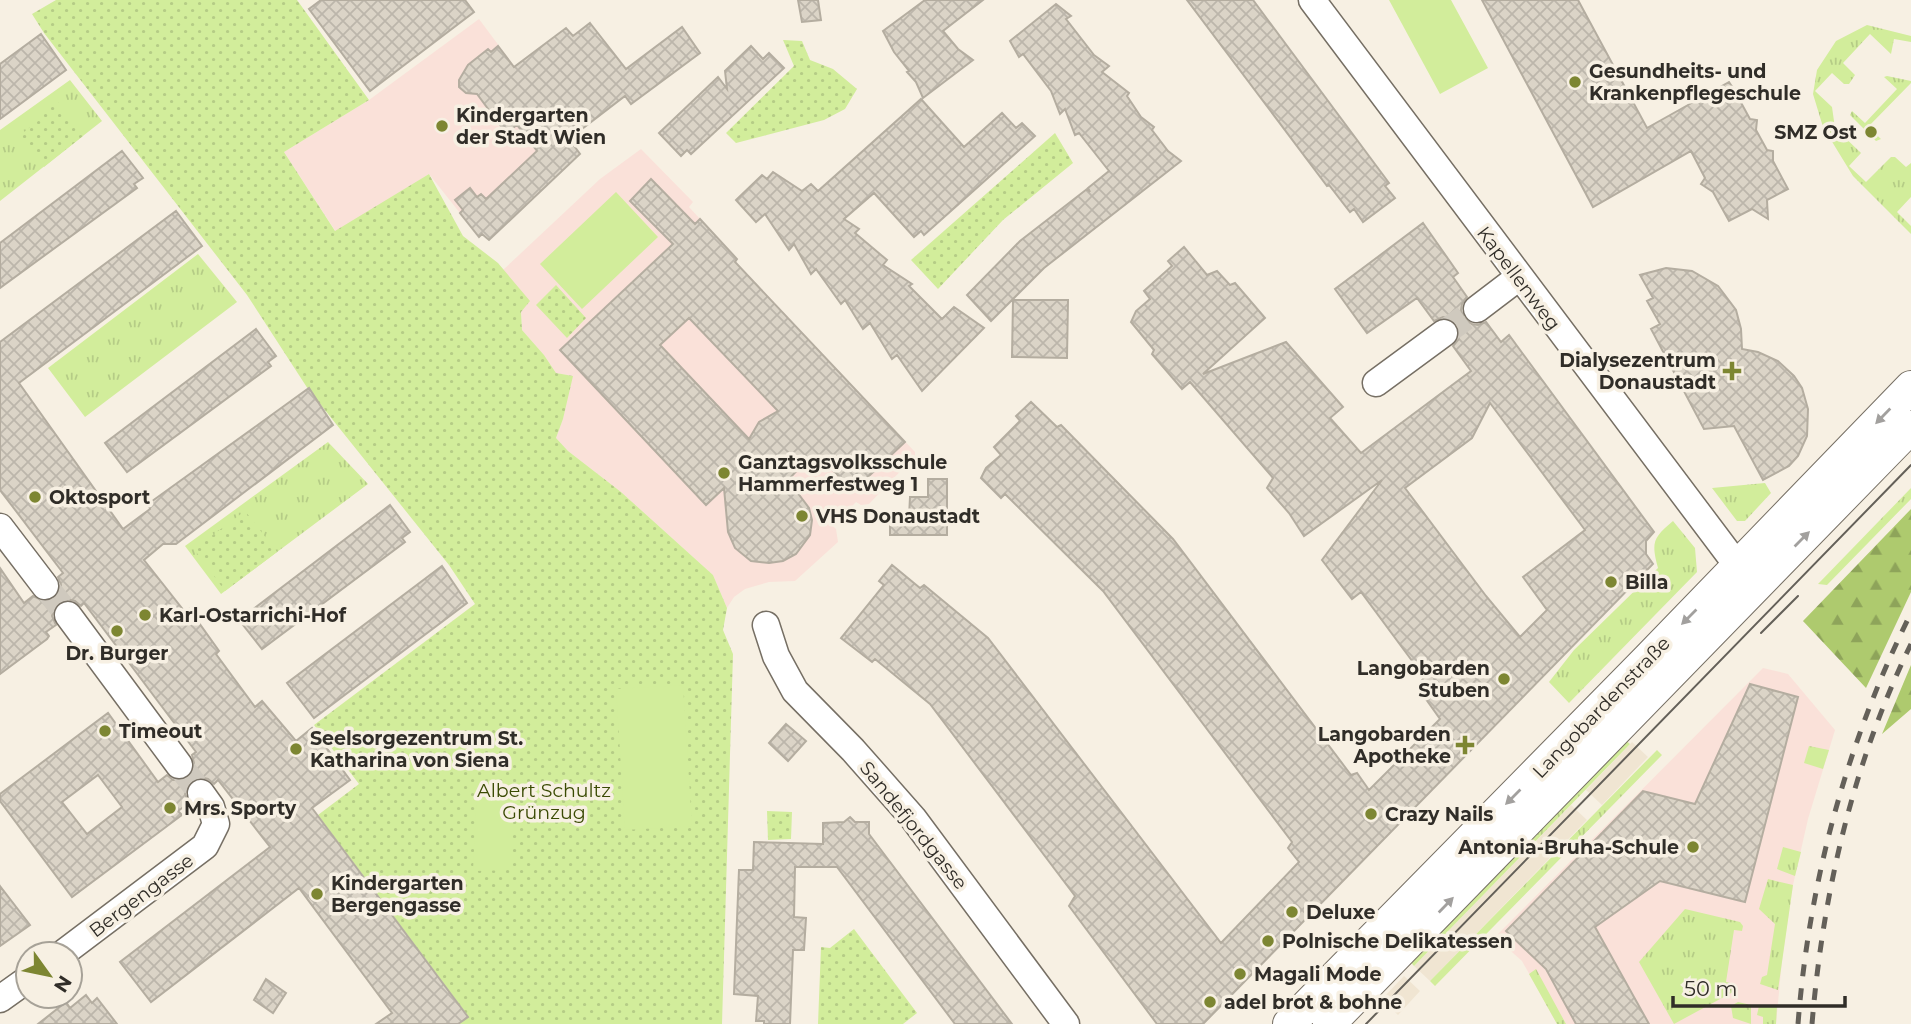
<svg xmlns="http://www.w3.org/2000/svg" width="1911" height="1024" font-family="Montserrat,sans-serif">
<style>
.built{fill:#f0e5d2}
.education{fill:#fae1d9}
.grass{fill:url(#grass-tufts)}
.forest{fill:url(#forest-firs)}
.park{fill:url(#park-dots)}
.garden{fill:#d2ed9b}
.building{fill:url(#building-cross-hatch);stroke:#b4ada0;stroke-width:2;fill-rule:evenodd}
.lines{fill:none;stroke-linecap:round;stroke-linejoin:round}
.minor-tunnel{stroke:#cfc9be;stroke-width:26;stroke-dasharray:26 13;stroke-linecap:butt}
.minor-casing{stroke:#766f64;stroke-width:29}
.tertiary-casing{stroke:#766f64;stroke-width:34}
.minor{stroke:#fff;stroke-width:26}
.tertiary{stroke:#fff;stroke-width:32}
.tram{stroke:#646059;stroke-width:2}
.rail{stroke:#646059;stroke-width:5;stroke-dasharray:12 12;stroke-linecap:butt}
.oneway{fill:#a2a09e}
.poi-dot{fill:#7d8632;stroke:#f7f0e3;stroke-width:2.5}
.labels{text-anchor:middle;stroke-width:7;stroke-linejoin:round;paint-order:stroke}
.poi-label{font-size:19px;font-weight:bold;fill:#302d28;stroke:#f7f0e3;text-anchor:start}
.street-label{font-size:19px;fill:#302d28;stroke:#f7f0e3}
.park-label{font-size:19px;fill:#3a4a03;stroke:#f7f0e3}
</style>
<defs>
<pattern id="grass-tufts" width="24" height="20" patternUnits="userSpaceOnUse" patternTransform="scale(1.75)"><rect width="24" height="20" fill="#d2ed9b"/><path d="M3 7l-1-3M5 7V3M7 7l1-3M15 17l-1-3M17 17v-4M19 17l1-3" fill="none" stroke="#b5cc86"/></pattern>
<pattern id="forest-firs" width="22" height="20" patternUnits="userSpaceOnUse" patternTransform="scale(1.75)"><rect width="22" height="20" fill="#aeca6e"/><path d="M5 1l3.5 6h-7zM16 11l3.5 6h-7z" fill="#8ea45a"/></pattern>
<pattern id="park-dots" width="8" height="8" patternUnits="userSpaceOnUse" patternTransform="scale(1.75)"><rect width="8" height="8" fill="#d2ed9b"/><path d="M2 2h.1M6 6h.1" fill="none" stroke="#b5cc86" stroke-width="1.8" stroke-linecap="round"/></pattern>
<pattern id="building-cross-hatch" width="8" height="8" patternUnits="userSpaceOnUse" patternTransform="scale(1.75)"><rect width="8" height="8" fill="#dbd4c7"/><path d="M0 0l8 8M0 8l8-8" fill="none" stroke="#bcb6ab"/></pattern>
</defs>
<rect width="100%" height="100%" fill="#f7f0e3"/>
<path class="built" d="M1632 742 1648 757 1602 805 1586 790Z
M1571 805 1587 820 1430 981 1414 966Z
M1404 976 1420 991 1398 1015 1382 999Z"/>
<path class="education" d="M479 19 580 154 489 240 482 234 479 237 429 174 336 232 284 152 369 100Z
M641 149 693 202 689 207 737 259 736 262 915 452V456L869 504 861 505 856 502 833 526 836 529 838 542 795 581 769 582 745 589 734 597 727 608 713 575 621 492 568 451 556 438 563 419 572 376 556 373 544 355 522 330 521 311 503 270 600 179Z
M1763 668 1788 674 1835 730 1808 819 1793 885 1782 960 1776 1024H1557L1522 961 1495 937Z"/>
<path class="grass" d="M1867 25 1911 36V42L1894 39 1891 54 1870 34 1843 63 1855 75 1849 84H1844L1832 73 1815 91 1832 107 1835 128 1861 153 1849 166 1866 182 1891 157H1895L1906 167 1911 163V197L1897 212 1911 226V234L1853 176 1823 127 1813 94 1817 70 1836 41Z
M1887 76 1911 81V83L1868 127 1881 139 1876 141 1850 115 1852 111 1865 123 1897 89 1884 77Z
M70 80 102 121 0 201V130Z
M198 254 237 302 85 417 48 368Z
M328 442 368 484 221 594 185 546Z
M1765 483 1771 493 1745 521H1737L1712 488Z
M1911 488V499L1827 585 1818 584Z
M1673 521 1695 548 1697 572 1569 703 1549 682 1574 650 1658 568C1651 542 1653 538 1673 521Z
M1624 739 1630 744 1414 966 1406 957Z
M1809 746 1829 750 1823 769 1804 763Z
M1657 750 1662 755 1435 986 1430 981Z
M1783 847 1801 852 1795 876 1777 869Z
M1768 879 1793 885 1778 990 1760 984 1762 977 1767 975 1775 924 1759 909Z
M1685 909 1740 922 1743 926 1742 931 1734 930 1726 982 1735 984 1733 992 1674 1024 1639 962Z
M1536 969 1566 1024H1557L1529 974Z
M1738 1002 1751 1005V1024L1733 1018 1731 1006Z
M1759 1006H1777L1776 1024H1763V1017L1757 1015Z"/>
<path class="forest" d="M1911 509V592L1866 688 1803 621Z
M1911 665V709L1882 734Z"/>
<path class="park" d="M56 0H297L369 100 284 152 335 231 429 174 463 236 498 263 530 301 521 312 522 330 544 355 556 373 573 376 563 419 556 438 568 451 621 492 713 575 727 608 723 630 733 654 722 1024H459L468 1016 318 815 359 784 314 725 475 604 449 565 308 389 247 295 44 33 32 14Z
M783 40 802 41 810 60 833 69 857 89 845 109 824 120 736 143 726 133 794 66Z
M57 101 83 136 44 167 19 136 43 117 40 113Z
M1055 133 1073 163 1003 220 938 289 911 260Z
M556 285 586 318 567 338 536 305Z
M245 511 277 552 225 591 194 549Z
M767 811 792 812 791 839 768 840Z
M854 929 917 1013 903 1024H818L821 947 830 948Z"/>
<path class="garden" d="M1389 0H1451L1488 68 1440 94Z
M616 192 658 237 582 309 540 264Z
M683 685 692 826 625 830 616 689Z
M477 788H511V870L473 871Z"/>
<path class="building" d="M321 0H465L474 12 370 91 309 9Z
M798 0H818L821 20 802 22Z
M925 0H983L943 31 958 49 973 60 923 98 916 82 907 72 909 71 894 52 883 31Z
M1187 0H1253L1389 183 1385 186 1395 198 1363 222 1354 209 1350 212 1329 185 1327 186Z
M1482 0H1578L1647 128 1729 82 1733 88 1740 89 1739 99 1750 119 1757 120 1756 130 1767 150 1773 151V161L1788 189 1767 200 1768 219 1752 209 1729 221 1713 192 1701 184 1705 178 1691 151 1593 207Z
M1056 4 1071 16 1066 19 1094 55 1109 66 1102 72 1129 93 1127 96 1141 117 1154 127 1152 130 1168 151 1181 161 1044 268 991 321 967 295 1020 241 1087 189 1090 192 1088 188 1109 171 1079 133 1075 135 1065 109 1060 114 1051 91 1023 54 1019 57 1010 41Z
M590 23 626 69 682 27 700 53 631 104 625 96 569 139 580 154 489 240 482 234 479 237 460 213 463 210 455 200 470 188 477 197 481 194 486 199 537 151 517 125 506 133 477 94 466 93 459 87V80L468 65 488 49 491 52 498 46 514 67 566 28 573 36Z
M41 34 66 70 0 119V64Z
M751 46 763 59 769 53 784 68 691 154 687 150 681 156 659 133 718 77 727 89 725 71Z
M921 99 964 147 1002 113 1016 128 1022 123 1035 136 924 235 921 231 914 237 874 193 844 219 859 229 855 233 887 260 883 265 912 284 909 286 942 319 954 307 984 328 922 391 897 355 892 359 870 323 863 329 845 300 841 304 816 269 811 274 794 244 789 250 765 214 756 222 736 200 762 175 767 179 773 172 802 191 811 184 818 191Z
M122 151 143 178 134 184 137 188 0 288V243Z
M651 179 695 224 700 219 737 259 735 262 905 442 853 491 818 455 803 464 788 480 809 508 812 520 810 535 796 554 783 561 769 563 751 561 735 548 728 532 724 488 706 505 560 350 673 244 630 201ZM689 318 778 411 759 422 749 439 660 345Z
M176 211 202 246 19 383 123 529 150 509 148 504 309 388 333 425 176 544H163L144 560 185 612 189 609 219 651 216 654 255 707 262 701 296 741 312 728 350 780 312 808 468 1017 458 1024H376L392 1013 299 888 151 1002 120 962 270 847 218 780 214 784 208 779 200 777 191 781 187 786 185 794 189 803 178 811 182 815 72 897 0 801V794L108 713 158 782 167 775 173 780H181L189 777 194 771V763L192 755 196 752 84 603 81 606 75 601 67 599 58 603 54 608 52 616 56 625 46 632 49 636 47 639 0 674V568L24 603 33 596 46 602 55 598 60 591 61 585 58 577 63 573 0 490V342ZM98 775 122 807 87 834 62 802Z
M1423 223 1458 273 1453 277 1467 297 1462 304 1461 310 1464 318 1472 324 1478 325 1486 322 1501 342 1509 335 1654 532 1646 541V554L1653 564 1203 1024H1157L1069 906 1075 896 930 704 875 659 872 662 841 638 884 585 879 581 892 565 920 588 924 585 988 638 1221 943 1299 862 1288 848 1292 842 1103 591 1005 494 1001 498 981 478 986 468 1001 455 994 447 1020 421 1016 416 1031 402 1057 427 1061 425 1173 539 1351 775 1357 773 1369 790 1440 719 1418 688 1424 677 1361 592 1352 599 1322 560 1382 480 1304 536 1289 513 1267 488 1273 478 1190 382 1182 389 1152 354 1154 350 1131 322 1136 311 1150 299 1144 291 1172 266 1168 261 1184 247 1207 275 1217 271 1230 285 1235 283 1265 318 1203 374 1286 342 1343 407 1330 418 1361 453 1471 371 1453 346 1458 340 1460 332 1456 323 1450 318 1443 317 1434 321 1417 298 1367 333 1335 289ZM1490 403 1585 530 1523 577 1547 610 1520 637 1486 596 1405 488 1472 438Z
M1666 268 1692 271 1718 286 1736 310 1741 329 1742 349 1758 352 1778 361 1794 376 1802 388 1808 409 1807 436 1798 456 1789 466 1763 480 1734 426 1704 429 1651 329 1660 324 1647 301 1653 298 1640 275Z
M1013 300H1068L1067 358 1012 357Z
M256 329 276 356 268 362 271 366 127 472 105 443Z
M928 479H947V535H890V517H909L910 497H928Z
M390 505 410 532 402 538 405 542 262 649 239 620Z
M442 566 467 603 314 718 287 683Z
M1750 684 1798 697 1745 902 1660 881 1595 927 1649 1024H1576L1546 969 1506 931 1643 791 1695 804Z
M786 724 806 741 788 761 769 743Z
M850 817 855 822H869V834L1012 1024H955L837 867H795L794 917 806 918 804 950H793L790 1024H764V1021H756L758 996 734 994 739 870H753L754 842 823 844V823L844 822Z
M0 886 30 925 0 946Z
M266 979 286 993 273 1013 254 1000Z
M86 995 92 1003 97 998 117 1024H38L66 1002 70 1008Z"/>
<g class="lines">
<path class="minor-tunnel" d="M1444 333 1477 309
M45 586 68 615
M179 765 201 793"/>
<g class="minor-casing">
<path id="minor" d="M1312 0 1749 581
M1477 309 1519 277
M1376 383 1444 333
M0 527 45 586
M68 615 179 765
M766 625 776 656 795 691 853 750 913 818 1066 1024
M62 954 205 846 216 824 211 807 201 793
M0 999 28 979"/>
</g>
<g class="tertiary-casing">
<path id="tertiary" d="M1289 1024 1648 659 1911 387
M1329 1024 1911 427"/>
</g>
<use href="#minor" class="minor"/>
<use href="#tertiary" class="tertiary"/>
<path class="tram" d="M1761 633 1798 596
M1366 1024 1911 465"/>
<path class="rail" d="M1798 1024C1809 881 1847 742 1911 613
M1812 1024C1823 892 1853 763 1911 644"/>
</g>
<defs><path id="oneway-solid" d="M-6-.8H1V-3.2L6.5 0L1 3.2V.8H-6Z" transform="scale(1.75)"/></defs>
<g class="oneway">
<use href="#oneway-solid" transform="translate(1883 416) rotate(134)"/>
<use href="#oneway-solid" transform="translate(1802 539) rotate(-45)"/>
<use href="#oneway-solid" transform="translate(1689 617) rotate(135)"/>
<use href="#oneway-solid" transform="translate(1513 797) rotate(135)"/>
<use href="#oneway-solid" transform="translate(1446 905) rotate(-46)"/>
</g>
<g class="poi-dot">
<circle cx="1575" cy="82" r="7"/>
<circle cx="442" cy="126" r="7"/>
<circle cx="1871" cy="132" r="7"/>
<path d="M1728.5 360.5h7v7h7v7h-7v7h-7v-7h-7v-7h7z"/>
<circle cx="724" cy="473" r="7"/>
<circle cx="35" cy="497" r="7"/>
<circle cx="802" cy="516" r="7"/>
<circle cx="1611" cy="582" r="7"/>
<circle cx="145" cy="615" r="7"/>
<circle cx="117" cy="631" r="7"/>
<circle cx="1504" cy="679" r="7"/>
<circle cx="105" cy="731" r="7"/>
<path d="M1461.5 734.5h7v7h7v7h-7v7h-7v-7h-7v-7h7z"/>
<circle cx="296" cy="749" r="7"/>
<circle cx="170" cy="808" r="7"/>
<circle cx="1371" cy="814" r="7"/>
<circle cx="1693" cy="847" r="7"/>
<circle cx="317" cy="894" r="7"/>
<circle cx="1292" cy="912" r="7"/>
<circle cx="1268" cy="941" r="7"/>
<circle cx="1240" cy="974" r="7"/>
<circle cx="1210" cy="1002" r="7"/>
</g>
<g class="labels">
<g class="poi-label">
<text x="1589" y="78">Gesundheits- und<tspan x="1589" dy="22">Krankenpflegeschule</tspan></text>
<text x="456" y="122">Kindergarten<tspan x="456" dy="22">der Stadt Wien</tspan></text>
<text x="1857" y="139" text-anchor="end">SMZ Ost</text>
<text x="1716" y="367" text-anchor="end">Dialysezentrum<tspan x="1716" dy="22">Donaustadt</tspan></text>
<text x="738" y="469">Ganztagsvolksschule<tspan x="738" dy="22">Hammerfestweg 1</tspan></text>
<text x="49" y="504">Oktosport</text>
<text x="816" y="523">VHS Donaustadt</text>
<text x="1625" y="589">Billa</text>
<text x="159" y="622">Karl-Ostarrichi-Hof</text>
<text x="117" y="660" text-anchor="middle">Dr. Burger</text>
<text x="1490" y="675" text-anchor="end">Langobarden<tspan x="1490" dy="22">Stuben</tspan></text>
<text x="119" y="738">Timeout</text>
<text x="1451" y="741" text-anchor="end">Langobarden<tspan x="1451" dy="22">Apotheke</tspan></text>
<text x="310" y="745">Seelsorgezentrum St.<tspan x="310" dy="22">Katharina von Siena</tspan></text>
<text x="184" y="815">Mrs. Sporty</text>
<text x="1385" y="821">Crazy Nails</text>
<text x="1679" y="854" text-anchor="end">Antonia-Bruha-Schule</text>
<text x="331" y="890">Kindergarten<tspan x="331" dy="22">Bergengasse</tspan></text>
<text x="1306" y="919">Deluxe</text>
<text x="1282" y="948">Polnische Delikatessen</text>
<text x="1254" y="981">Magali Mode</text>
<text x="1224" y="1009">adel brot &amp; bohne</text>
</g>
<g class="street-label">
<text transform="translate(1519 278) rotate(53)" y="7">Kapellenweg</text>
<text transform="translate(1601 707) rotate(-46)" y="7">Langobardenstraße</text>
<text transform="translate(914 825) rotate(51)" y="7">Sandefjordgasse</text>
<text transform="translate(141 895) rotate(-37)" y="7">Bergengasse</text>
</g>
<g class="park-label">
<text x="544" y="797">Albert Schultz<tspan x="544" dy="22">Grünzug</tspan></text>
</g>
</g>
<g transform="translate(49 975) rotate(123)"><circle r="33" fill="#f7f0e3" stroke="#a7a298" stroke-width="2"/>
<path d="M0-5L12 26L0 18L-12 26Z" fill="#7d8632"/>
<text y="-10" font-size="19" font-weight="bold" text-anchor="middle" fill="#302d28">N</text>
</g>
<path d="M1673 996v10h172v-10" fill="none" stroke="#302d28" stroke-width="3.5"/>
<text x="1684" y="996" font-size="21" fill="#302d28" stroke="#f7f0e3" stroke-width="5" paint-order="stroke">50 m</text>
</svg>
